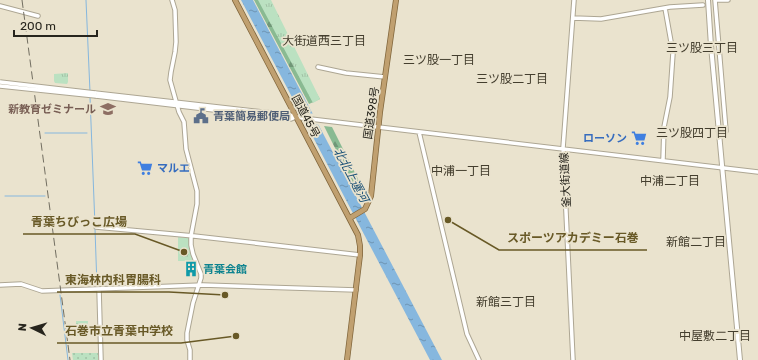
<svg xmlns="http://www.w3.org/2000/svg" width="758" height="360" font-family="Rubik,'Noto Sans JP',sans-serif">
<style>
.grass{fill:url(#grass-dots)}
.forest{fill:url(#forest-firs)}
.park{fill:url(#park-tufts)}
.water{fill:url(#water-ripples)}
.pier{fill:#eae3ce}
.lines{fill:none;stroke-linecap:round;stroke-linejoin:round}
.stream{stroke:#86b7de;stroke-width:1}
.tertiary-casing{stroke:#ada693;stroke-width:5.5}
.secondary-casing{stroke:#ada693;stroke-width:6}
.trunk-casing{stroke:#80663c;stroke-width:6}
.tertiary{stroke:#fff;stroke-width:3.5}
.secondary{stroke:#fff;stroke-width:4}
.trunk{stroke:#c0a070;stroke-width:4.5}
.rail{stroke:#726e61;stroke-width:1;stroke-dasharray:8 4;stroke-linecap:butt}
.tertiary-bridge-casing{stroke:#ada693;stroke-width:5.5;stroke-linecap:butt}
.tertiary-bridge{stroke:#fff;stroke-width:3.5}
.labels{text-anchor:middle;stroke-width:3.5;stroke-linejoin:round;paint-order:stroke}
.education-label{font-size:11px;font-weight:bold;fill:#785e54;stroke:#eae3ce;text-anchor:end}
.street-label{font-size:11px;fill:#27251d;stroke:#eae3ce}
.service-label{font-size:11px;font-weight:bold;fill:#4e5e75;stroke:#eae3ce;text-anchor:start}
.shop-label{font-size:11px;font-weight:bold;fill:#366cbe;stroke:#eae3ce;text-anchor:end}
.culture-label{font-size:11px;font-weight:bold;fill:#0d838f;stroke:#eae3ce;text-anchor:start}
.neighbourhood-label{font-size:12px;fill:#443e2e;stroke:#eae3ce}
.water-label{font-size:12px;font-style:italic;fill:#195076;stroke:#eae3ce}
.leader{fill:none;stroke:#685926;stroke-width:1.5}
.callout-dot{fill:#685926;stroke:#eae3ce;stroke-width:1.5}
.callout-label{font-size:12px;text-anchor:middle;font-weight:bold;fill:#685926;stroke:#eae3ce;stroke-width:3.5;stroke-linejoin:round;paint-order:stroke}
</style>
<defs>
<pattern id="grass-dots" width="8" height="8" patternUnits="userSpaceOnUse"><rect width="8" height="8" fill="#bbe1c1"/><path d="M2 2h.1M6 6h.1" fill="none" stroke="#a1c1a5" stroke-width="1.8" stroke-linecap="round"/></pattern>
<pattern id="forest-firs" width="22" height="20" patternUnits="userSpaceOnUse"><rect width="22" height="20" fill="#89ba92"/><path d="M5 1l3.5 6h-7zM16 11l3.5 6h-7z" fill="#709777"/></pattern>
<pattern id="park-tufts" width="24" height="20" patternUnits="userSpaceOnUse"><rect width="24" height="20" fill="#bbe1c1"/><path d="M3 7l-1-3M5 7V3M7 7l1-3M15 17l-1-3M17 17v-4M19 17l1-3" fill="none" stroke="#a1c1a5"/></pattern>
<pattern id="water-ripples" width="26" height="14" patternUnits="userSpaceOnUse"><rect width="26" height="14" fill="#86b7de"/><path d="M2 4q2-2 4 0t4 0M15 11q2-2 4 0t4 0" fill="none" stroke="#6e95b3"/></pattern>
</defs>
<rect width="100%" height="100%" fill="#eae3ce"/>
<path class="grass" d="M72 353H98V360H73Z"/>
<path class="forest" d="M254 0H259L320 99 309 104Z
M324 126 332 127 365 193 362 202Z"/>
<path class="park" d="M258 0H271L320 99 313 103Z
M68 73V82L67 84 55 83 54 81V74Z
M178 237 189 238V249L193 261H178Z
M76 321H88L87 336H76Z"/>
<path class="water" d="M241 0H253L442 360H430Z"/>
<path class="pier" d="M298 112 316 114 321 125 310 124 308 125 306 128Z"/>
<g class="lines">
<path class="stream" d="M86 0 90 92
M90 97 95 226
M45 133H87
M5 196H45
M95 229 97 286
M60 295 68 360"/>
<g class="tertiary-casing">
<path id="tertiary" d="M172 0 175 10 176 42 175 52 171 72 170 80 179 112 184 122 186 149 197 191V204L191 236V245L193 254 201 274V278L193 303 187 333V340L190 350V360
M715 0 726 131
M715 0H728
M0 6 38 16
M573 18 601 19 670 7 703 5
M318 67 346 73 385 77
M95 93 290 115 302 118 758 172
M96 96 291 119 296 117
M419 132 467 334 479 360
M663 160 664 127 670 97 673 53 665 8
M96 227 194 236 360 255
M0 285 21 284 42 291 203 285 356 290
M99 289 101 360
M573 360 563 148 574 0"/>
</g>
<g class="secondary-casing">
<path id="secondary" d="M708 0 711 46 740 360"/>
</g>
<g class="trunk-casing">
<path id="trunk" d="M235 0 358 235 360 246V255L347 360
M350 218 365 209 371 196 380 112 396 0"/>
</g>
<use href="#tertiary" class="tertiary"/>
<use href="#secondary" class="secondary"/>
<use href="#trunk" class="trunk"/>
<path class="rail" d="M22 0 70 360"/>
<g class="tertiary-bridge-casing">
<path id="tertiary-bridge" d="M0 82 95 93
M0 86 96 96"/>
</g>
<use href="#tertiary-bridge" class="tertiary-bridge"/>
</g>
<defs>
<g id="school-bare" transform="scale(1.2)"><path d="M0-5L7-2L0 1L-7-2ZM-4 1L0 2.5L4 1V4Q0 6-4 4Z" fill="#8d6e63" stroke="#eae3ce" stroke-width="2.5" paint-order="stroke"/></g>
<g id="civic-bare" transform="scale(1.2)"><path d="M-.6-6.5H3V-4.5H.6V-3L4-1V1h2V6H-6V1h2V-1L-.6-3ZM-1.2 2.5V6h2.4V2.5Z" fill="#5c6f8a" stroke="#eae3ce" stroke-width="2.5" paint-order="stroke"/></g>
<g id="supermarket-bare" transform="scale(1.2)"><path d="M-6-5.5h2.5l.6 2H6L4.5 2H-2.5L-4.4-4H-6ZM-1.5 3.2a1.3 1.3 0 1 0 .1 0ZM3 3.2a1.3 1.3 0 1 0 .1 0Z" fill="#3f7fe0" stroke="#eae3ce" stroke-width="2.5" paint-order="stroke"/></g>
<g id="building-bare" transform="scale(1.2)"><path d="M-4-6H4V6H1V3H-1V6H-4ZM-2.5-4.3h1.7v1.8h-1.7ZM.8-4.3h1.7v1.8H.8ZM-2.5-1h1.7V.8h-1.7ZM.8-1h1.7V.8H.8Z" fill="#0f9aa8" stroke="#eae3ce" stroke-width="2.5" paint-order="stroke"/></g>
</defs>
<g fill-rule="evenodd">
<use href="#school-bare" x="108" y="109"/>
<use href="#civic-bare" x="201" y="116"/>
<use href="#supermarket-bare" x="639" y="138"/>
<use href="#supermarket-bare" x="145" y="168"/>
<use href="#building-bare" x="191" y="269"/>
</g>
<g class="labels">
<g class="education-label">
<text x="96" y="113">新教育ゼミナール</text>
</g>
<g class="street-label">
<text transform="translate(371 113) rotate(-82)" y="4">国道398号</text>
<text transform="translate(306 116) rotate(62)" y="4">国道45号</text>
<text transform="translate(565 180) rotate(-93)" y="4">釜大街道線</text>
</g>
<g class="service-label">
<text x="213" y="120">青葉簡易郵便局</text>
</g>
<g class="shop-label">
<text x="627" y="142">ローソン</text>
<text x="157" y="172" text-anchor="start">マルエ</text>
</g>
<g class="culture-label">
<text x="203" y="273">青葉会館</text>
</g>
<g class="neighbourhood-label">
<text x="324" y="45">大街道西三丁目</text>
<text x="702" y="52">三ツ股三丁目</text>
<text x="439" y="64">三ツ股一丁目</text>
<text x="512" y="83">三ツ股二丁目</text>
<text x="692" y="137">三ツ股四丁目</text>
<text x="461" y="175">中浦一丁目</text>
<text x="670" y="185">中浦二丁目</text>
<text x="696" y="246">新館二丁目</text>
<text x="506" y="306">新館三丁目</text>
<text x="715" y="340">中屋敷二丁目</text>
</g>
<g class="water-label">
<text transform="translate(351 175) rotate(62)" y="4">北北上運河</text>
</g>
</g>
<path class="leader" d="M184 252L135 234H23M448 220L499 250H647M225 295L169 292H57M236 336L181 343H57"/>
<g class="callout-dot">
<circle cx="184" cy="252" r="4"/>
<circle cx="448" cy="220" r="4"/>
<circle cx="225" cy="295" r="4"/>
<circle cx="236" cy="336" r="4"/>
</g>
<g class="callout-label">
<text x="79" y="226">青葉ちびっこ広場</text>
<text x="573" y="242">スポーツアカデミー石巻</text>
<text x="113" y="284">東海林内科胃腸科</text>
<text x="119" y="335">石巻市立青葉中学校</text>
</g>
<g transform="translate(32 328) rotate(275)" stroke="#eae3ce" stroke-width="3" paint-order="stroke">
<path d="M0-3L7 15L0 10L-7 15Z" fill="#27251d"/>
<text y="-6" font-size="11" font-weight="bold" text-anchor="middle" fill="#27251d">N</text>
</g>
<path d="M14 30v6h83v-6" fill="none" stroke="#27251d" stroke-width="2"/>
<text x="20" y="30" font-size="12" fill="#27251d" stroke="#eae3ce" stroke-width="3" paint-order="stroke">200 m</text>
</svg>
